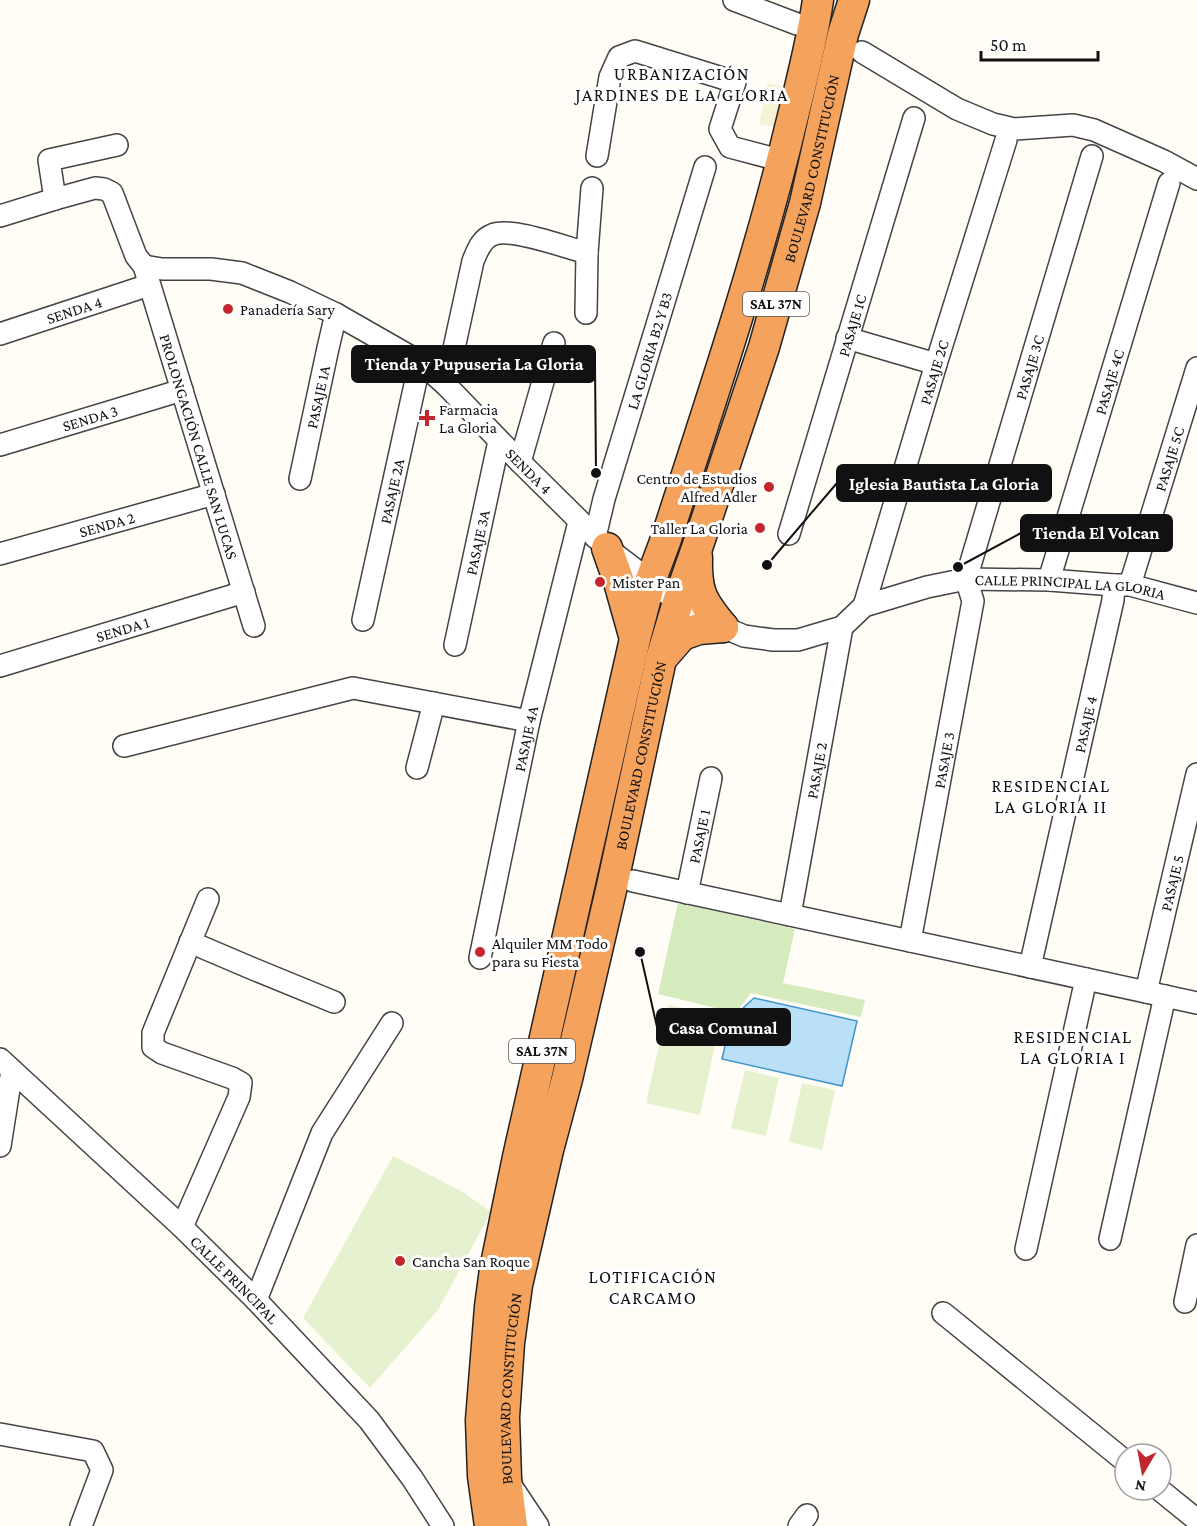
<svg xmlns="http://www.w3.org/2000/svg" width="1197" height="1526" font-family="'Crimson Pro',serif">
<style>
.farmland{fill:#f6f3d4}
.green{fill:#d5ebbd}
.pitch{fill:#e6f2cf}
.water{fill:#b9e0f7;stroke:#3f96cf;stroke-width:1.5}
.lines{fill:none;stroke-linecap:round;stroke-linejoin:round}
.minor-casing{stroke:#444;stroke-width:24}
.highway-casing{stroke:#222;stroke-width:33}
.minor{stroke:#fff;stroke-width:21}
.highway{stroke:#f5a25d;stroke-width:30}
.poi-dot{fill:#c4262e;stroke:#fff;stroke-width:2}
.labels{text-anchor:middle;stroke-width:6;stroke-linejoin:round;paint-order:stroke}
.shield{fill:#fff;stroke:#585858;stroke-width:1.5}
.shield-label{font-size:15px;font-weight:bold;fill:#111}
.street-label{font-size:16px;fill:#111;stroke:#fff}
.poi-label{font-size:16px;fill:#111;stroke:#fff;text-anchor:start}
.neighbourhood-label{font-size:18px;letter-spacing:1.5px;fill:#111;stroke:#fff}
.leader{fill:none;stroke:#111;stroke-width:2}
.callout-dot{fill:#111;stroke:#fff;stroke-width:2}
.callout{fill:#111;stroke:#111;stroke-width:2}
.callout-label{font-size:18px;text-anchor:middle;font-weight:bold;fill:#fff}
</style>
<rect width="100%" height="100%" fill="#fffdf5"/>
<path class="farmland" d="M768 83 782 86 774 127 759 124Z"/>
<path class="green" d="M678 903 795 929 783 983 865 1000 861 1017 751 993 736 1013 658 994Z"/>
<path class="pitch" d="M668 1005 721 1016 700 1115 646 1103Z
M745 1070 779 1078 766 1136 731 1128Z
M802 1083 835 1090 822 1150 789 1142Z
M393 1156 463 1192 491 1212 438 1310 370 1388 303 1318Z"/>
<path class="water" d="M754 998 857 1021 842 1086 722 1059 731 1019Z"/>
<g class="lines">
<g class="minor-casing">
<g id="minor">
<path d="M734 0 797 24"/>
<path d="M862 52 957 109 993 124 1014 129 1073 125 1094 130 1164 161 1197 179"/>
<path d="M597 156 610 77 619 57 635 51 735 82 720 129 730 147 783 161"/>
<path d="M55 199 49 160 117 145"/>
<path id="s1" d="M0 216 55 199 95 188 104 189 112 193 136 256 144 266 254 626"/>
<path id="s2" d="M144 266 162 269H211L242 273 290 292 336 314 420 362 446 385 520 462 607 548 678 602 723 627 744 636 773 640H798L842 627 864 606 927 587 966 579 1049 580 1114 585H1130L1197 603"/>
<path d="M586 313 587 253 592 188"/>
<path id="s3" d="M0 334 149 285"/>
<path d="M847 338 936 364"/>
<path d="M446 385 473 261C477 252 481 239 492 235 510 226 567 248 587 253"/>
<path id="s4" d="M0 445 182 390"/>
<path d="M520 462 554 343"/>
<path id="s5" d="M300 479 328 348 336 314"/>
<path id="s6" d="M789 534 914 118"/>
<path id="s7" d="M595 537 604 499 705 167"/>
<path id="s8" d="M0 554 214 494"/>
<path id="s9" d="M1049 580 1169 183"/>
<path id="s10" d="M1130 585 1197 368"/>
<path id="s11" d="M864 606 936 364 1006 140"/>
<path id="s12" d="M363 620 420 362"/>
<path id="s13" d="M455 645 499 441"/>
<path id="s14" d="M0 666 244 592"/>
<path d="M124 746 353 688 529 721"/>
<path d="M417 768 434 703"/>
<path d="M633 881 1197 1003"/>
<path id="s15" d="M687 893 711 778"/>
<path id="s16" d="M790 915 842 627"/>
<path id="s17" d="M910 941 973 601 966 579 1092 156"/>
<path d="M190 942 251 968 334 1002"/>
<path id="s18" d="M480 958 529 721 579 522"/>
<path id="s19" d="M1030 967 1113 600 1114 585"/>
<path id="s20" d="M1146 992 1197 774"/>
<path id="s21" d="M0 1059 182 1227 256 1300 369 1420 412 1478 443 1526"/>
<path d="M0 1146 12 1070"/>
<path d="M182 1227 239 1097 241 1083 232 1078 162 1053 153 1047V1033L208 899"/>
<path d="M1110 1239 1165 996"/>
<path d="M1026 1249 1086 979"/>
<path d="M256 1300 322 1133 392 1023"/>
<path d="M1185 1302 1197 1245"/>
<path d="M943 1313 1125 1461"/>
<path d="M0 1434 93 1451 102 1470 81 1526"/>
<path d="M510 1484 538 1526"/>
<path d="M1160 1490 1197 1520"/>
<path d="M799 1526 807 1515"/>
</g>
</g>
<g class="highway-casing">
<g id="highway">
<path d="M607 548 619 582 635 639"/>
<path d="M697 557C696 591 701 601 723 627"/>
<path d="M661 659 682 635 699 629 723 627"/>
<path d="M490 1526 483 1476 481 1420 490 1307 495 1269 518 1157 635 639 650 582 666 539C711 400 758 262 792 120 802 80 812 41 818 0"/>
<path id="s22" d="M512 1526 506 1479 504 1417 509 1343 517 1285 548 1150 567 1079 612 886 661 659 678 602 697 548 764 347 805 203 843 34 854 0"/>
</g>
</g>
<use href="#minor" class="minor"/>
<use href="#highway" class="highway"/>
</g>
<g class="poi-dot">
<circle cx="228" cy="309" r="6"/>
<path d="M424 409h6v6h6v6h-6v6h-6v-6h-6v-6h6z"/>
<circle cx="769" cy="487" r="6"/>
<circle cx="760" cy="528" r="6"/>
<circle cx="600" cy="582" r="6"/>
<circle cx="480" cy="952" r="6"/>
<circle cx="400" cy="1261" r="6"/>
</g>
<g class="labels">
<g class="shield">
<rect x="743" y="292" width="66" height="24" rx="4.5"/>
<rect x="509" y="1039" width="66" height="24" rx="4.5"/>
</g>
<g class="shield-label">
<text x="776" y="309">SAL 37N</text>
<text x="542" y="1056">SAL 37N</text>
</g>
<g class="street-label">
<text dy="6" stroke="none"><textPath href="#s22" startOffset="1398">BOULEVARD CONSTITUCIÓN</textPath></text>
<text dy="6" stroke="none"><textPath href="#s3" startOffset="78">SENDA 4</textPath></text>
<text dy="6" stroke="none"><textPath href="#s6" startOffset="218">PASAJE 1C</textPath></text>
<text dy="6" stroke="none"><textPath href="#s7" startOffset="194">LA GLORIA B2 Y B3</textPath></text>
<text dy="6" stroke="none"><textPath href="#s17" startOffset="590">PASAJE 3C</textPath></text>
<text dy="6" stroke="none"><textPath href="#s11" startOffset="244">PASAJE 2C</textPath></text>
<text dy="6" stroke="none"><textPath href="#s9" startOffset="207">PASAJE 4C</textPath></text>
<text dy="6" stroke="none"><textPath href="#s5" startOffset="84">PASAJE 1A</textPath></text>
<text dy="6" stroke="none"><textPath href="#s4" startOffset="94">SENDA 3</textPath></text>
<text dy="6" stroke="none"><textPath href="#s1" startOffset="386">PROLONGACIÓN CALLE SAN LUCAS</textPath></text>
<text dy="6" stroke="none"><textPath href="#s10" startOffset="132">PASAJE 5C</textPath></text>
<text dy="6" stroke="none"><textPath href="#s2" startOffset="452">SENDA 4</textPath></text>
<text dy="6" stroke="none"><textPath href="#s12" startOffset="132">PASAJE 2A</textPath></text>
<text dy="6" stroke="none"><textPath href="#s8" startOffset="111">SENDA 2</textPath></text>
<text dy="6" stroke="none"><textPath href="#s13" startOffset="105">PASAJE 3A</textPath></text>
<text dy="6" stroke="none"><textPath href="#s2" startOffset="1066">CALLE PRINCIPAL LA GLORIA</textPath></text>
<text dy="6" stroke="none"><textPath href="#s14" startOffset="128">SENDA 1</textPath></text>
<text dy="6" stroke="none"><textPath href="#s19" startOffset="249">PASAJE 4</textPath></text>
<text dy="6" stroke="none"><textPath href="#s18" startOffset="224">PASAJE 4A</textPath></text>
<text dy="6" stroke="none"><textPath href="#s22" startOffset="786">BOULEVARD CONSTITUCIÓN</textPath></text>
<text dy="6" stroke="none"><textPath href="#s17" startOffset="184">PASAJE 3</textPath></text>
<text dy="6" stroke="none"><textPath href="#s16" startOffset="147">PASAJE 2</textPath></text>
<text dy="6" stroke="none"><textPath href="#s15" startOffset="58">PASAJE 1</textPath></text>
<text dy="6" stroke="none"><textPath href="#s20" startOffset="112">PASAJE 5</textPath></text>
<text dy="6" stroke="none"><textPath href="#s21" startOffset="322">CALLE PRINCIPAL</textPath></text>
<text dy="6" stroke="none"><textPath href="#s22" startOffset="138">BOULEVARD CONSTITUCIÓN</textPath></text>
</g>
<g class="poi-label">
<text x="240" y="315">Panadería Sary</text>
<text x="439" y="415">Farmacia<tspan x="439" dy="18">La Gloria</tspan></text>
<text x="757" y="484" text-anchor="end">Centro de Estudios<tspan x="757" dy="18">Alfred Adler</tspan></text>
<text x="748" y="534" text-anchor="end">Taller La Gloria</text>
<text x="612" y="588">Mister Pan</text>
<text x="492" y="949">Alquiler MM Todo<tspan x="492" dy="18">para su Fiesta</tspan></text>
<text x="412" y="1267">Cancha San Roque</text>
</g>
<g class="neighbourhood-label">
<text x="682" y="80">URBANIZACIÓN<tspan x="682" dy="21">JARDINES DE LA GLORIA</tspan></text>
<text x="1051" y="792">RESIDENCIAL<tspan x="1051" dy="21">LA GLORIA II</tspan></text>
<text x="1073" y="1043">RESIDENCIAL<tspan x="1073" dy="21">LA GLORIA I</tspan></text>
<text x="653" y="1283">LOTIFICACIÓN<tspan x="653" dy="21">CARCAMO</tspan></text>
</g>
</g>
<path class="leader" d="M596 473L595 364M767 565L837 483M958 567L1021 533M640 952L657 1027"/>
<g class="callout-dot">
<circle cx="596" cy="473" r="6"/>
<circle cx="767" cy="565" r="6"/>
<circle cx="958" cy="567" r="6"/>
<circle cx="640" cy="952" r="6"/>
</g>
<g class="callout">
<rect x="352" y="346" width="243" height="36" rx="6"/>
<rect x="837" y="465" width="214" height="36" rx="6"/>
<rect x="1021" y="515" width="151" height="36" rx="6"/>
<rect x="657" y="1009" width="133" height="36" rx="6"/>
</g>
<g class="callout-label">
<text x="474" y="370">Tienda y Pupuseria La Gloria</text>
<text x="944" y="490">Iglesia Bautista La Gloria</text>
<text x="1096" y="539">Tienda El Volcan</text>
<text x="723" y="1034">Casa Comunal</text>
</g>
<g transform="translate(1143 1472) rotate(190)"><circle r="28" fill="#ffffff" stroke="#a0a0a0" stroke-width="1.5"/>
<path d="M0-4.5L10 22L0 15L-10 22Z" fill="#c4262e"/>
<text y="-9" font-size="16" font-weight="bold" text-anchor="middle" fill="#111111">N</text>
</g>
<path d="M981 51v9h117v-9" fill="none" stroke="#111111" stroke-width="3"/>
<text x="990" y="51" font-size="18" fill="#111111" stroke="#ffffff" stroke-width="4.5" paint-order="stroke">50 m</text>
</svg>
